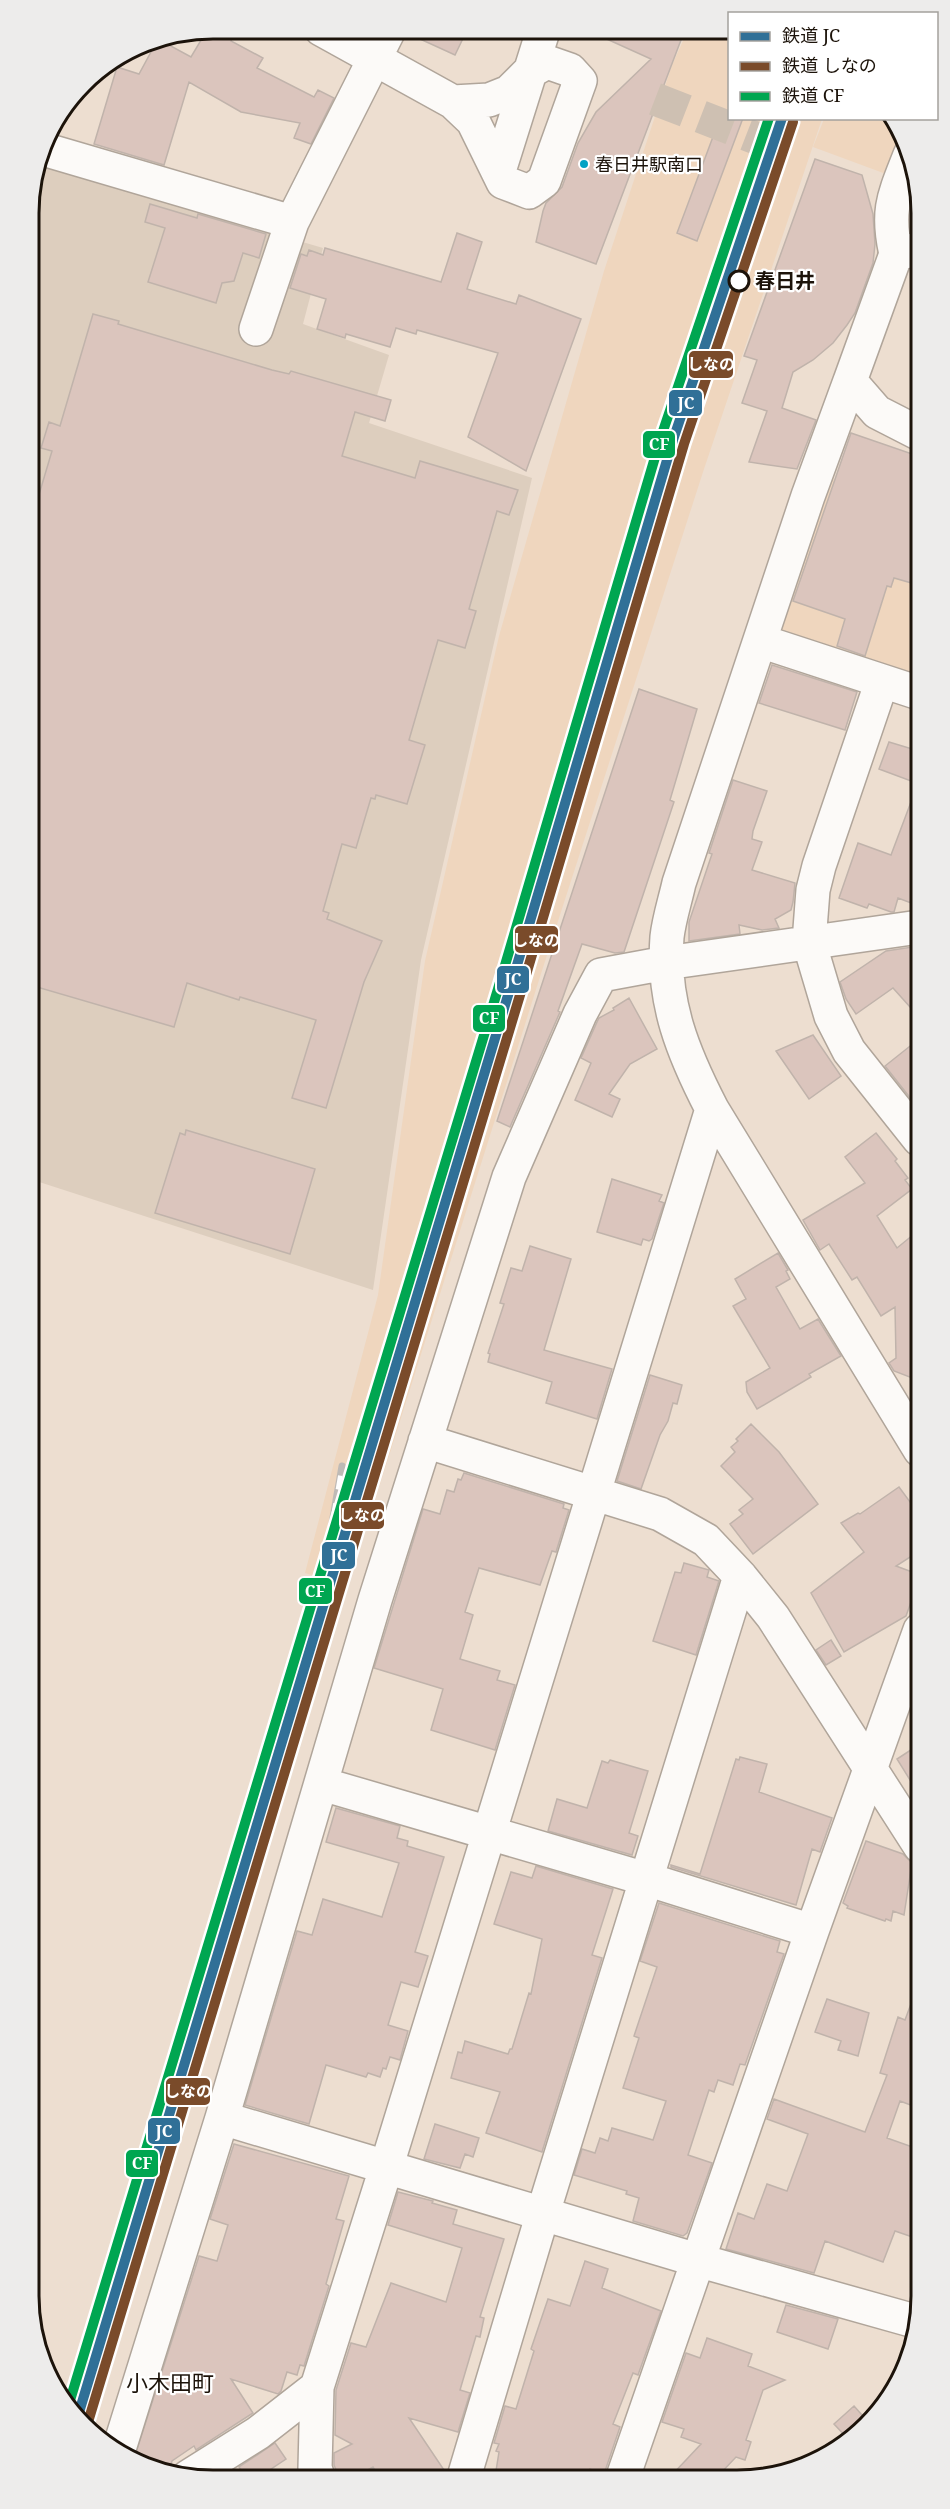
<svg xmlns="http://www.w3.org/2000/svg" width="950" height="2509" font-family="'Noto Serif','Noto Sans JP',serif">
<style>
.built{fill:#efd6be}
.industrial{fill:#ddcebe}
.building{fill:#dbc5bd;stroke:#c0b3ab;stroke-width:1.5}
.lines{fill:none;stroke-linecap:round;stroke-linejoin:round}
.minor-tunnel{stroke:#cec0b2;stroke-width:33;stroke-dasharray:33 16;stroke-linecap:butt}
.minor-casing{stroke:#b0a59a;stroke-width:36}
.major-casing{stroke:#b0a59a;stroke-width:36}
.minor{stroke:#fcfaf8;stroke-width:33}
.major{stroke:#fcfaf8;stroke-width:33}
.rail-casing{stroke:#bebab6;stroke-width:7}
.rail{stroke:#fff;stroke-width:4.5;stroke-dasharray:14;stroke-linecap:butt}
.rail-1-casing{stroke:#fff;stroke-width:15}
.rail-2-casing{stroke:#fff;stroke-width:15}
.rail-3-casing{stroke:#fff;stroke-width:15}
.rail-1{stroke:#307097;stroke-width:10}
.rail-2{stroke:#7a4b2a;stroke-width:10}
.rail-3{stroke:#00a651;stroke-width:10}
.bus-dot{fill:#01a2c4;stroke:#fff;stroke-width:2}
.stop-dot{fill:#fff;stroke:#1c130a;stroke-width:3}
.labels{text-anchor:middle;stroke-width:4.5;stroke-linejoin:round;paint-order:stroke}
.bus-label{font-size:18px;fill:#1c130a;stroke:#fff;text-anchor:start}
.stop-label{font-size:20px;font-weight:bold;fill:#1c130a;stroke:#fff;text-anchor:start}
.quarter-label{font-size:22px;fill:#1c130a;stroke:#fff}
.rim{fill:none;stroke:#1c130a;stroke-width:3}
.line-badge{stroke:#fff;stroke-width:2}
.badge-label{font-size:16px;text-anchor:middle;font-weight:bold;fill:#fff}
</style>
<rect width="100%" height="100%" fill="#edded0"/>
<path class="built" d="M687 32H729L730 118 822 119 704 469 539 980 348 1586 305 1573 378 1295 425 961 499 636 604 271 672 65Z
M824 119H895L901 133 886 174 813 147Z
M837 478 918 504 919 682 786 637 781 627 828 482Z"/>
<path class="industrial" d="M39 165 323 248 303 324 389 355 369 423 532 478 421 960 373 1290 30 1179 29 201Z"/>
<path class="building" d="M213 28 222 29 234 36 231 41 263 58 257 68 314 97 318 90 334 98 311 144 294 138 300 123 241 112 189 82 164 165 94 144 117 67 139 74 158 39 191 57 207 30Z
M408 30H467L455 55 407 33Z
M589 31 684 32 596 264 536 242 543 211 546 203 562 187 578 143 596 112 651 59Z
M720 118H743L697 241 677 233Z
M815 159 862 175 873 214 875 244 873 263 855 313 847 325 833 343 813 360 793 372 782 408 816 420 797 469 749 462 767 411 742 403 757 360 744 356Z
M150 204 197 218 198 214 266 234 259 258 243 253 234 281 222 283 216 303 148 282 165 228 145 222Z
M457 233 482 242 467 289 516 304 519 295 581 319 526 471 468 437 498 353 417 330 416 334 396 328 390 347 346 334 345 338 317 329 326 299 290 288 301 254 307 256 309 250 323 255 325 248 441 282Z
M93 314 119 321 118 324 272 370 289 374 291 371 391 400 385 421 355 412 342 456 415 478 420 461 518 490 509 515 497 511 469 609 476 611 465 648 438 640 409 740 425 745 407 804 376 795 375 799 371 798 356 848 342 844 323 911 329 913 327 919 382 941 364 982 326 1108 292 1098 316 1020 240 997 239 1000 187 983 174 1027 30 985 29 528 52 451 41 448 49 422 60 426Z
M851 433 918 456V573L915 584 894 578 891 587 887 586 865 656 837 646 845 619 793 601Z
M772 665 857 692 845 730 759 703Z
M639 689 697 709 670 800 674 802 624 952 615 953 582 944 558 1011 560 1012 510 1127 497 1121Z
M889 742 919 751V784L879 769Z
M733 780 767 791 753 831 752 839 762 842 752 870 795 883 793 902 791 910 775 919 779 928 762 930 739 925 740 934 689 941V922L712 854 709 853Z
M917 786H919V906L898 898 894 912H891L869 904 867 908 839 898 858 843 891 855Z
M919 946V1017L893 988 856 1014 846 999 840 982 886 951Z
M629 998 657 1049 630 1064 609 1094 620 1099 612 1117 575 1100 591 1063 581 1058 597 1022 599 1018 614 1010 613 1008Z
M813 1035 841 1076 809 1099 776 1051Z
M919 1039V1109L885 1066Z
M186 1130 315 1169 290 1254 155 1213 180 1133 185 1135Z
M876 1133 897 1159 895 1161 908 1178 905 1180 912 1189 877 1216 897 1248 919 1230 920 1381 894 1371 889 1363 896 1358 895 1307 881 1316 857 1277 852 1280 829 1244 820 1250 803 1220 865 1183 845 1157Z
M612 1179 662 1195 659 1201 664 1203 652 1239 649 1241 643 1239 641 1245 597 1232Z
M530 1246 571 1259 544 1350 612 1369 597 1419 546 1403 552 1382 488 1362 490 1354 488 1353 504 1304 500 1303 511 1268 522 1271Z
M778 1253 788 1270 786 1271 790 1279 776 1287 800 1329 818 1319 841 1356 809 1374 811 1377 757 1409 747 1392 746 1382 770 1368 733 1306 746 1299 735 1279Z
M650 1375 682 1385 677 1404 673 1403 668 1421 660 1435 641 1489 617 1481Z
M751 1424 779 1452 818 1504 753 1554 730 1524 743 1514 739 1510 753 1499 721 1466 735 1452 731 1447 738 1441 736 1439Z
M464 1473 564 1504 563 1508 569 1510 556 1552 552 1551 540 1585 479 1568 465 1612 473 1615 460 1659 500 1671 497 1680 515 1685 495 1750 431 1730 443 1689 374 1668 423 1509 440 1514 447 1490 454 1492 458 1479 461 1480Z
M899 1487 910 1502 917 1501 920 1541 918 1552 896 1566 915 1573V1575L920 1577 906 1616 844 1652 811 1593 864 1552 841 1523 858 1513 860 1514Z
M684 1563 709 1570 707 1577 719 1581 696 1655 653 1641 675 1572 681 1573Z
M831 1640 841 1656 826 1665 816 1650Z
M920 1744V1796L897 1759Z
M740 1757 767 1764 759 1792 832 1818 820 1852 812 1849 796 1905 671 1867V1865L700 1874 736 1759 739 1760Z
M610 1760 648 1771 629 1833 638 1836 632 1855 548 1831 557 1799 587 1808 602 1761 608 1763Z
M336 1808 400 1826 397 1838 408 1841 407 1846 444 1857 415 1952 428 1956 418 1987 401 1982 388 2025 408 2031 400 2060 390 2057 386 2069 383 2068 380 2077 368 2073 366 2077 326 2065 309 2124 245 2105 297 1931 312 1935 323 1899 382 1917 399 1863 326 1842Z
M866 1841 903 1854 912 1863 904 1915 893 1911 891 1921 886 1919 885 1921 847 1908 848 1906 843 1903Z
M536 1866 613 1889 592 1955 602 1958 542 2152 486 2133 500 2092 451 2078 458 2052 462 2053 465 2041 508 2054 510 2049H512L529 1993 531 1994 542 1939 494 1924 511 1872 532 1878Z
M659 1903 780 1941 777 1952 784 1954 745 2065 740 2064 733 2085 718 2080 714 2092 709 2090 688 2155 712 2163 687 2233 683 2236 633 2221 639 2198 626 2194 627 2191 574 2175 582 2149 595 2153 600 2138 608 2141 612 2128 653 2140 666 2101 623 2088 639 2038 634 2036 657 1967 640 1961Z
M918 1985H921V2109L900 2101 887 2138 921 2150V2240L895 2231 883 2262 825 2241 814 2273 726 2249 738 2213 754 2219 767 2184 787 2191 808 2134 767 2119 774 2099 865 2132 887 2075 880 2073 898 2017 905 2020Z
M827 1999 869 2013 858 2056 838 2050 841 2041 815 2032Z
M435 2124 479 2138 473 2157 465 2154 460 2168 424 2159Z
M234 2144 349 2176 336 2219 344 2221 326 2284 329 2286 304 2366 300 2365 297 2375 287 2372 281 2391 278 2394 231 2379 253 2413 196 2450 194 2446 172 2461 168 2474 133 2462 199 2256 217 2261 228 2225 210 2219Z
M398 2192 433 2201 432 2203 457 2210 453 2224 504 2239 480 2317 484 2318 480 2337 476 2336 460 2390 470 2393 458 2432 409 2418 446 2473V2477H379L373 2467 355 2477H339L334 2465V2453L352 2444 335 2435 336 2390 351 2343 366 2347 391 2283 446 2302 462 2248 388 2225Z
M585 2261 608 2269 602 2288 661 2311 638 2375 633 2373 613 2424 620 2427 604 2474 590 2469 588 2477H495L499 2452 496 2451 499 2444 494 2443 505 2406 516 2409 534 2351 531 2349 548 2299 570 2306Z
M786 2305 838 2319 828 2349 777 2332Z
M707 2338 752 2354 748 2366 785 2380 763 2390 746 2440 751 2442 745 2460 736 2457 717 2477H670L701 2444 681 2437 684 2429 662 2422 686 2353 700 2358Z
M854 2406 869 2423 849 2440 834 2424Z
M275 2443 286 2459 259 2477H246L239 2467Z"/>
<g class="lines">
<path class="minor-tunnel" d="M655 99 792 152"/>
<g class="minor-casing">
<path id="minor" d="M321 29 453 102 473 121 503 182 529 192 544 181 580 81 570 70 547 62 529 72 509 92 489 100 453 102
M43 149 292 222
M499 171 543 31
M918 249 896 254 850 381 877 412 918 433
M256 329 292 222 389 30
M850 381 808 496 679 883C675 901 669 919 667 937 662 1002 683 1053 712 1109L920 1450
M760 641 919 693
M882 681 819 866 813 890 809 942 831 1016 849 1051 919 1139
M425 1441 660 1514 706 1540 740 1576 773 1617 920 1846
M322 1784 646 1879 812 1931
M222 2118 697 2260 918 2322
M118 2452 222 2118 375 1600 509 1177 580 1014 601 975 666 963 919 927
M188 2477 258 2433 317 2387
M318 2477 315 2468 317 2387 387 2165 712 1109
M464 2477 543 2213 740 1576
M623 2477 812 1931 920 1630"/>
</g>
<g class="major-casing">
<path id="major" d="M896 254C886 210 894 196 910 155"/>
</g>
<use href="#minor" class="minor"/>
<use href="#major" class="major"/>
<g class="rail-casing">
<path id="rail" d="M309 1655 342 1466"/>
</g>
<use href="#rail" class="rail"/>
<g class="rail-1-casing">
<path id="rail-1" d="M77 2419 509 992 673 440 782 118"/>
</g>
<g class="rail-2-casing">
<path id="rail-2" d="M88 2422 520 995 684 444 793 122"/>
</g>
<g class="rail-3-casing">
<path id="rail-3" d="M68 2407 498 989 661 437 769 118"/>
</g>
<use href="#rail-1" class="rail-1"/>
<use href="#rail-2" class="rail-2"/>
<use href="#rail-3" class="rail-3"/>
</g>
<circle class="bus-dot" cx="584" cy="164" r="5"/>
<circle class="stop-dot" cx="739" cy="281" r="10"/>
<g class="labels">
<g class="bus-label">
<text x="595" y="171">春日井駅南口</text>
</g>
<g class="stop-label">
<text x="755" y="288">春日井</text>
</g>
<g class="quarter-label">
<text x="170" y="2391">小木田町</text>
</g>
</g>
<path d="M0 0H950V2509H0ZM213 39H737A174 174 0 0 1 911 213V2296A174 174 0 0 1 737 2470H213A174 174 0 0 1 39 2296V213A174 174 0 0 1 213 39Z" fill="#edeceb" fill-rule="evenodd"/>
<path class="rim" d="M213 39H737A174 174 0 0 1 911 213V2296A174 174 0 0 1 737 2470H213A174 174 0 0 1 39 2296V213A174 174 0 0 1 213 39Z"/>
<g class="line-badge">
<rect x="688" y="350" width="46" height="29" rx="6" fill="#7a4b2a"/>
<rect x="668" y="389" width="35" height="28" rx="6" fill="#307097"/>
<rect x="642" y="430" width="34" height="29" rx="6" fill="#00a651"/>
<rect x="514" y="925" width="45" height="29" rx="6" fill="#7a4b2a"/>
<rect x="496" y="965" width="34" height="29" rx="6" fill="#307097"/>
<rect x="472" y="1004" width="34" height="29" rx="6" fill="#00a651"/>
<rect x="340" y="1501" width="45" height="29" rx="6" fill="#7a4b2a"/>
<rect x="321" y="1541" width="35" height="29" rx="6" fill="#307097"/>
<rect x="298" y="1577" width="35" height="28" rx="6" fill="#00a651"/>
<rect x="165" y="2077" width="46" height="29" rx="6" fill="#7a4b2a"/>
<rect x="147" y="2117" width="34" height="28" rx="6" fill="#307097"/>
<rect x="125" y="2149" width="34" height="29" rx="6" fill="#00a651"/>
</g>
<g class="badge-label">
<text x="711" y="370">しなの</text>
<text x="686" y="409">JC</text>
<text x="659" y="450">CF</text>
<text x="536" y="946">しなの</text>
<text x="513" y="985">JC</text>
<text x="489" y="1024">CF</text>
<text x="362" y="1521">しなの</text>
<text x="339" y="1561">JC</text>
<text x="315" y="1597">CF</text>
<text x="188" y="2097">しなの</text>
<text x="164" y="2137">JC</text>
<text x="142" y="2169">CF</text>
</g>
<rect x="728" y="12" width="210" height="108" fill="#ffffff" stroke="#a4a19d" stroke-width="1.5"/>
<rect x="740" y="32" width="30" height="9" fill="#307097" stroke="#a4a19d" stroke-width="1.5"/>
<text x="782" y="42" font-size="18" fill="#1c130a">鉄道 JC</text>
<rect x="740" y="62" width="30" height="9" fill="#7a4b2a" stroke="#a4a19d" stroke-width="1.5"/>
<text x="782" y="72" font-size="18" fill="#1c130a">鉄道 しなの</text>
<rect x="740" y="92" width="30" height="9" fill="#00a651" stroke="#a4a19d" stroke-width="1.5"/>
<text x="782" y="102" font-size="18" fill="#1c130a">鉄道 CF</text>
</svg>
